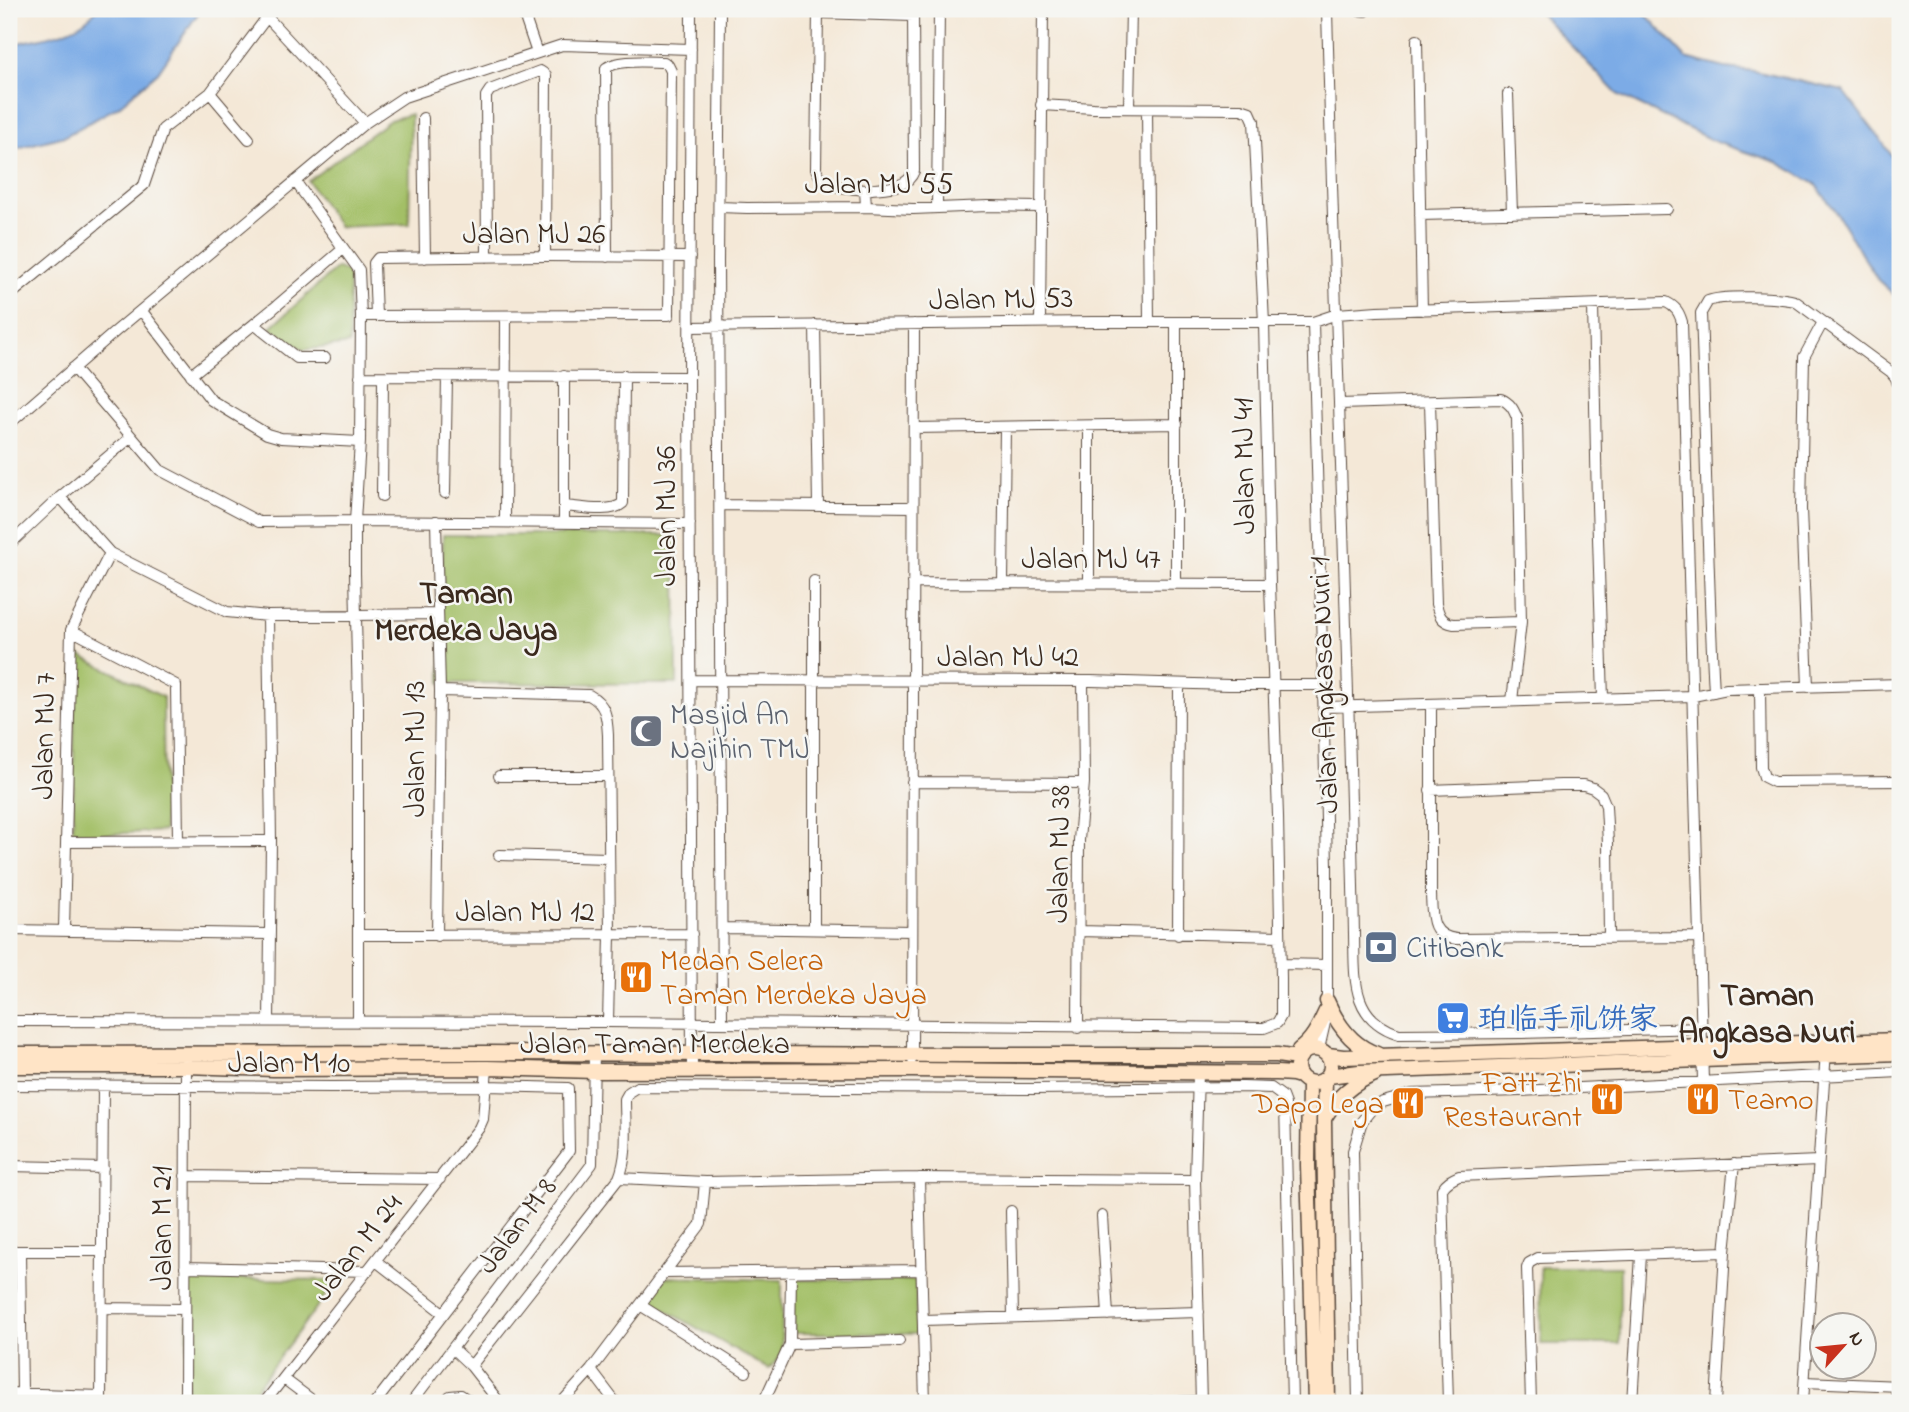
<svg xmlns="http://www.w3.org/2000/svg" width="1909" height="1412" font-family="'Indie Flower','LXGW WenKai TC',sans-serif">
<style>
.green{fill:#a3bf66;stroke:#6f7442;stroke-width:2}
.water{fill:#7babe6;stroke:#5b6a82;stroke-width:2}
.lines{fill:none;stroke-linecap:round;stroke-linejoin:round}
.street-casing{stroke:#57463a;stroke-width:12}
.secondary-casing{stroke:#57463a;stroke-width:17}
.street{stroke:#fff;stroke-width:10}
.secondary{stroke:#ffe4c6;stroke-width:14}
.labels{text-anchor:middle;stroke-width:5;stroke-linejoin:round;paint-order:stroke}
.street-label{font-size:30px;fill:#3b2a1e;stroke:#f6f6f2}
.worship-label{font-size:30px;fill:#5b616d;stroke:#f6f6f2;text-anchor:start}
.service-label{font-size:30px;fill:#4e5e75;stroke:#f6f6f2;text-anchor:start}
.food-label{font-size:30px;fill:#c56008;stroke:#f6f6f2;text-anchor:start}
.shop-label{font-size:30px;fill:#366cbe;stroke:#f6f6f2;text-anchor:start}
.neighbourhood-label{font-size:32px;font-weight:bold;fill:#3b2a1e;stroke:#f6f6f2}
</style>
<rect width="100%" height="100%" fill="#f6f6f2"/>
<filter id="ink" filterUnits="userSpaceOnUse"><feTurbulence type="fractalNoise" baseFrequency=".0143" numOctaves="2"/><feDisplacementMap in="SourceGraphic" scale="14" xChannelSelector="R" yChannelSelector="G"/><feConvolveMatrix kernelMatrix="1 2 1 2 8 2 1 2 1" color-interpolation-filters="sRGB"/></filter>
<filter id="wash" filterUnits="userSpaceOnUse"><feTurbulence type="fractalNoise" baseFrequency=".00686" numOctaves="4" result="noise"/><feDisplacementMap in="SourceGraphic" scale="28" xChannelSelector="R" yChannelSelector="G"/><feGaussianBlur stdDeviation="1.57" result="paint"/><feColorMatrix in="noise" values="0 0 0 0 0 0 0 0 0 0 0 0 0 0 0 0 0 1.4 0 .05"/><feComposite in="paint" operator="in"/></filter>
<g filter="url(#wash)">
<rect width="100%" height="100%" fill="#f4e8d7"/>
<path class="green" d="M411 114 409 224 339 227 308 181 390 120Z
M337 268 349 273V344L303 350 270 328Z
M443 535H664L676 543 677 684 441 683Z
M75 653 163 697 164 831 73 836Z
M1540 1267H1620V1344H1541Z
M666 1277 782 1280V1355L769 1369 648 1300Z
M188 1278 337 1280 245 1403H187Z
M793 1280H916V1334L793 1333Z"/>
<path class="water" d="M97 9H201L158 72 119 106 65 136 9 150V45C38 38 78 35 97 9Z
M1536 9H1641L1686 58 1725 68 1754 71 1843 91 1881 140 1900 168V300L1878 280 1834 209 1815 184 1777 162 1716 142 1617 94Z"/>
</g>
<g filter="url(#ink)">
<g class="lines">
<g class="street-casing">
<path id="street" d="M522 9 537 53
M691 9 689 377 692 1071
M720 9 718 261 722 1022
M818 9 816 169C825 190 844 187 865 190
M1329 9 1327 10C1335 318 1348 626 1354 934 1355 976 1350 1019 1399 1034L1521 1033 1702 1028
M1350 9 1365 11
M818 13 913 16
M267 17 365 123
M1417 40 1422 310
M210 93 249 139
M1508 94 1512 213
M1129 108 1131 9
M1147 109 1149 322
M423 118 425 258
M295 181 359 270 361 316 360 442 355 521V573L358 704V1021
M719 207 747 208 866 207 913 209 988 206 1040 207
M866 207 865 190C883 187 907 190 914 171L913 9
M937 208 939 9
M1420 215 1667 209
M487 257 486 96 490 90 540 71 546 75 545 256
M9 296 144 185 163 129 210 93 273 9
M1593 305 1597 506 1603 699
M141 310 211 400 267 434 281 438 360 442
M361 316 669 315 671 71 668 65 664 62C648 62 618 59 606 68L607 257
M376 316 374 263 378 258 545 256 690 257
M1040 322 1043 9
M1313 322 1323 685 1327 866V1004
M254 324 297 358H325
M815 325 818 506
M690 327 1093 322H1313L1337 314 1377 311 1666 302C1676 307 1679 312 1682 322L1703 1081
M73 368 160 470 259 522 355 521 690 524
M191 375 274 308 343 249
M360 376 689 377
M1430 402 1436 604C1439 615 1441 622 1454 624L1521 622
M1340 404 1501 399C1510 403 1513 408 1517 418L1521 622 1512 701
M9 424 116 331 365 123 404 97 562 45 691 49
M1089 426V583
M914 428 1177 424
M445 493 447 377
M382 496 383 378
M60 497 110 553 227 612 268 616 438 614
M720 505 913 507
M564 506C580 507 611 514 623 503L624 376
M436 521 440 691 437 936
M505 522 506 316
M564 522V376
M9 545 60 497 130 438
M814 581V929
M913 583 1270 584
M1003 583 1005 427
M1176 583V322
M268 616 271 841 269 1021
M71 630 176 685 178 841
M692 680 1091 681 1229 685H1323
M1808 687 1801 509 1804 357 1823 322
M1760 688 1761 767 1764 777 1774 782 1900 781
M440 691 589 695C606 704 607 717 608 735L610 935 608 1022
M1714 692C1707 566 1706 439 1701 313L1708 301C1723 295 1779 297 1795 301L1891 372 1896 378 1900 391V534
M1431 704V894C1432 916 1430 936 1456 939L1699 937
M1324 707 1693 696 1727 689 1900 684
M499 776H608
M912 782 1084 783
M1430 790 1561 785H1584L1593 788 1601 794 1606 806 1608 843 1609 938
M66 842 271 841
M499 855 608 858
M722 928 912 931
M9 930 270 934
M64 930 71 630 110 553
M1080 931 1280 936
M358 935 692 934
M1178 935 1179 684
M1281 964 1327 965
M9 1021 608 1022 1264 1028 1277 1023 1281 1016V978L1278 816 1270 584 1264 323 1254 121 1250 112 1241 109 1094 108 1041 105
M1078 1028 1079 840 1084 783 1083 681
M1319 1049 1325 1023
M912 1059 914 324
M1198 1073 1195 1180 1201 1403
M9 1085 333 1087 486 1086 568 1088 569 1151 375 1403
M9 1166 103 1168
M185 1176 440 1179
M619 1178 705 1182 919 1178 1195 1180
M919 1178 925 1403
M1011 1211 1013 1317
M1102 1216 1108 1315
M9 1251H102
M20 1251 22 1393
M376 1261 443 1313
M185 1267 368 1271
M664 1273 922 1270
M640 1305 746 1372
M102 1308 185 1309
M923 1320 1199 1312
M790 1344 899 1341
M453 1349 471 1366 500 1403
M471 1366 619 1178C629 1153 625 1126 625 1099L629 1092 637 1087 1032 1089 1243 1087 1271 1088 1282 1096 1285 1104 1292 1403
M591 1370 616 1403
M284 1379 316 1403
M1805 1382 1900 1386
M9 1393 101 1396
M101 1403 103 1085
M185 1403 186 1061
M264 1403 479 1128 483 1119 487 1068
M411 1403 592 1164 594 1053
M444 1403 450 1396 461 1395 472 1403
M561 1403 591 1370 701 1224 705 1182
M763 1403 790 1344 791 1272
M1146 1403 1201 1401
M1358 1403 1353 1151 1362 1121 1371 1110 1383 1102 1412 1094 1520 1091 1900 1072
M1448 1403 1442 1189C1446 1182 1452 1179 1459 1176L1818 1161
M1531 1403 1527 1268 1529 1263 1538 1258 1725 1252
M1632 1403 1641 1255
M1716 1403 1725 1252 1734 1164
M1803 1403 1826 1050
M1896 1403 1900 1327"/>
</g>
<g class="secondary-casing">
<path id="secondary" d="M1327 1001C1337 1024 1352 1046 1377 1054
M1297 1066a17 17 0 1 1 34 0a17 17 0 1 1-34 0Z
M1299 1050C1313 1040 1319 1026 1326 1011
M9 1054 487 1053 965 1055H1277L1298 1058
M1328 1055 1343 1057 1900 1040
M9 1066H186L273 1069 487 1068 594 1071 912 1070 1277 1073 1293 1074 1300 1076
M1329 1076 1359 1072 1900 1053
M1325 1080 1324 1120 1328 1403
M1309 1083 1308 1165 1315 1403
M1325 1117C1337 1097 1352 1083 1375 1074"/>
</g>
<use href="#street" class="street"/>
<use href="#secondary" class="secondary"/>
</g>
</g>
<defs>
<g id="mosque-square" transform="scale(1.75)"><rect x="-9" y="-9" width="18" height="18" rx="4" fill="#6b7280" stroke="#f6f6f2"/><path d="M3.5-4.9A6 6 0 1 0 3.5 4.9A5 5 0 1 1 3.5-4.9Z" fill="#fff"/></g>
<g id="bank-square" transform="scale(1.75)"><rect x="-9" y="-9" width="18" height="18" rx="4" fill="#5c6f8a" stroke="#f6f6f2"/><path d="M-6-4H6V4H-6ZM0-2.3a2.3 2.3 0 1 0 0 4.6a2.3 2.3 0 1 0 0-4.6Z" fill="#fff"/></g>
<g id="restaurant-square" transform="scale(1.75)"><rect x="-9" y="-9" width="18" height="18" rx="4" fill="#e8710a" stroke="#f6f6f2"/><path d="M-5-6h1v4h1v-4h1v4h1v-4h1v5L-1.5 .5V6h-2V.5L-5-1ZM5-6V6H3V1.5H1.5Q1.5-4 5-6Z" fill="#fff"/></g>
<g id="supermarket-square" transform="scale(1.75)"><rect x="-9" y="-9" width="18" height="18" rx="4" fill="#3f7fe0" stroke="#f6f6f2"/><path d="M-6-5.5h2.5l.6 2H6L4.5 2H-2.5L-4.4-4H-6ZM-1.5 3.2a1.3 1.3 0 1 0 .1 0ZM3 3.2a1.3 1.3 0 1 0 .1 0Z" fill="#fff"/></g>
</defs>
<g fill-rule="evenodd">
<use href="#mosque-square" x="646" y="731"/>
<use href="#bank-square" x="1381" y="947"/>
<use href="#restaurant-square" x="636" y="977"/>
<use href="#supermarket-square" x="1453" y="1018"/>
<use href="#restaurant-square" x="1607" y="1099"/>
<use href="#restaurant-square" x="1703" y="1099"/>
<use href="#restaurant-square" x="1408" y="1103"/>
</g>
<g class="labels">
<g class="street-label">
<text x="879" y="193">Jalan MJ 55</text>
<text x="534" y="243">Jalan MJ 26</text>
<text transform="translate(1001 298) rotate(-1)" y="10">Jalan MJ 53</text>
<text transform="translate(1243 466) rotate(-91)" y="10">Jalan MJ 41</text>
<text transform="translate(665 516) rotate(-90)" y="10">Jalan MJ 36</text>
<text x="1091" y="568">Jalan MJ 47</text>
<text x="1008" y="666">Jalan MJ 42</text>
<text transform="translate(1323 685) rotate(-92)" y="10">Jalan Angkasa Nuri 1</text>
<text transform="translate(43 736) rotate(-89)" y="10">Jalan MJ 7</text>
<text transform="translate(414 749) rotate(-90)" y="10">Jalan MJ 13</text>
<text transform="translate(1058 854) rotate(-89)" y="10">Jalan MJ 38</text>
<text x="525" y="921">Jalan MJ 12</text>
<text x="655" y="1053">Jalan Taman Merdeka</text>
<text x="289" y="1072">Jalan M 10</text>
<text transform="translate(516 1225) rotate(-53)" y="10">Jalan M 8</text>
<text transform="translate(161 1228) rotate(-90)" y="10">Jalan M 21</text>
<text transform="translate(356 1247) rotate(-52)" y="10">Jalan M 24</text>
</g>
<g class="worship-label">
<text x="670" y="724">Masjid An<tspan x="670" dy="34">Najihin TMJ</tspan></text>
</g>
<g class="service-label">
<text x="1406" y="957">Citibank</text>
</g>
<g class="food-label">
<text x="660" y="970">Medan Selera<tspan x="660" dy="34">Taman Merdeka Jaya</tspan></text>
<text x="1582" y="1092" text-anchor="end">Fatt Zhi<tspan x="1582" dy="34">Restaurant</tspan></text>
<text x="1728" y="1109">Teamo</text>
<text x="1384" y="1113" text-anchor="end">Dapo Lega</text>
</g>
<g class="shop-label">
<text x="1478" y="1028">珀临手礼饼家</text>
</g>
<g class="neighbourhood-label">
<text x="466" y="603">Taman<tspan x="466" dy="37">Merdeka Jaya</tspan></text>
<text x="1767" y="1005">Taman<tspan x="1767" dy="37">Angkasa Nuri</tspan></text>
</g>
</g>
<rect width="1909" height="1412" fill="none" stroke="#f6f6f2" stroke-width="35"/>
<g transform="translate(1843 1346) rotate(63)"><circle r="33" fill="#f6f6f2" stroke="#aba49d" stroke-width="2"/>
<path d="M0-5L12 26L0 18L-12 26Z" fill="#c8321e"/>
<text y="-10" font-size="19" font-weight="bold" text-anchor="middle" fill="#3b2a1e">N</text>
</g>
</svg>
